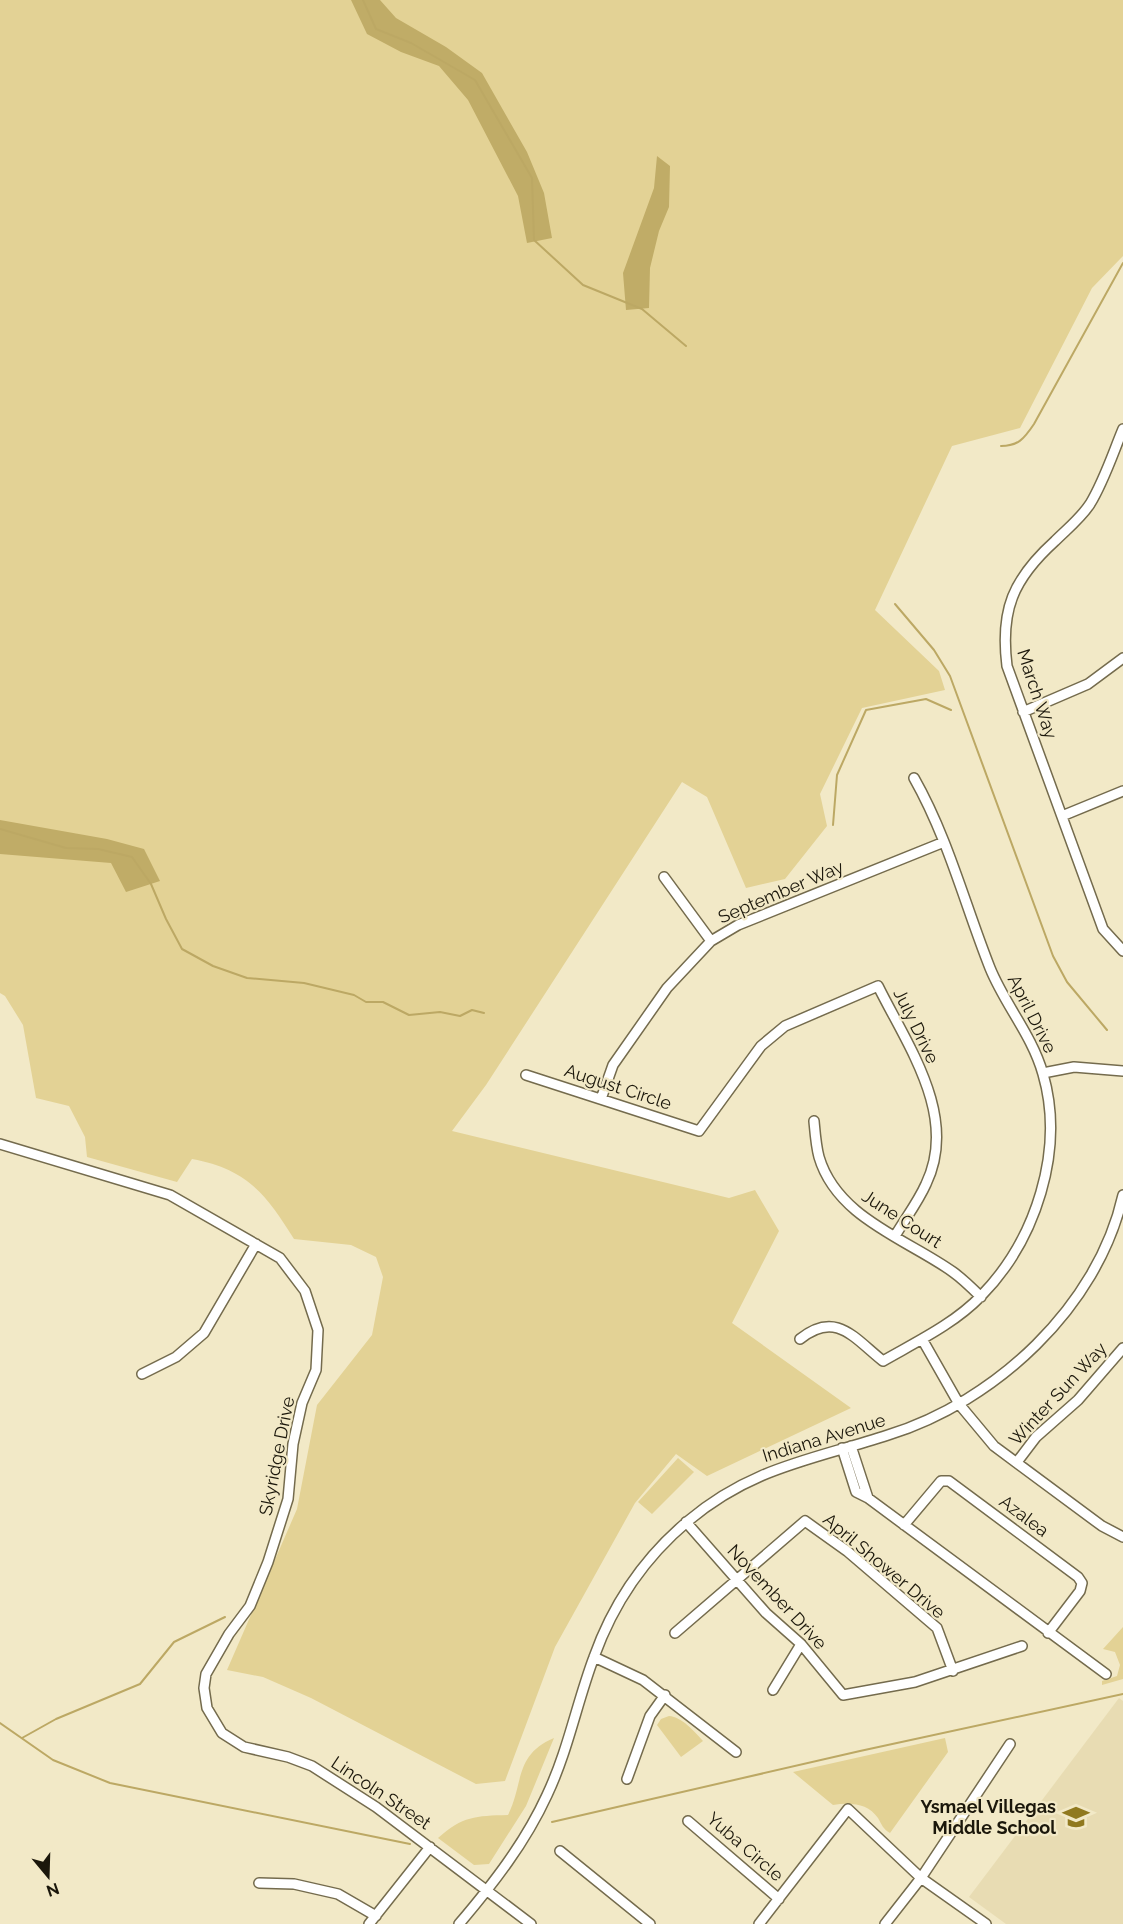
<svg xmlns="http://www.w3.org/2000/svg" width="1123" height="1924" font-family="Raleway,sans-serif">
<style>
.built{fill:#e8dcb3}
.green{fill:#e3d295}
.forest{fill:#c0ac67}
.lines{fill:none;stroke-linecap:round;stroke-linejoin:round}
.stream{stroke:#bca864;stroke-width:2}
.minor-casing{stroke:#746b4d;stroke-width:12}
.minor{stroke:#fff;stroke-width:9}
.labels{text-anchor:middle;stroke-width:4.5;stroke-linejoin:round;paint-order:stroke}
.street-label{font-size:18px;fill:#1b170b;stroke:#f2e9c7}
.poi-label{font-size:18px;font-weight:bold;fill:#1b170b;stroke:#f2e9c7;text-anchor:end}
</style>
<rect width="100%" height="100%" fill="#f2e9c7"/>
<path class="built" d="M1119 1698 1123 1701V1924H1006L969 1897Z"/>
<path class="green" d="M0 0H1123V256L1092 288 1020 428 952 446 875 610 939 671 945 690 862 708 820 794 827 826 785 879 746 888 707 797 682 782 486 1085 452 1131 729 1198 755 1190 779 1231 732 1323 851 1408 707 1476 676 1454 635 1503 555 1647 505 1781 476 1784 311 1698 263 1677 227 1670 297 1509 317 1405 372 1335 383 1277 376 1257 351 1245 294 1239C266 1194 247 1169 192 1159L177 1182 87 1157 85 1137 69 1106 36 1098 23 1025 5 996 0 993Z
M678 1458 694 1472 652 1514 638 1502Z
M1123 1627V1679L1102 1685V1681L1117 1676 1120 1665 1115 1652 1103 1649Z
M669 1716C682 1717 694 1731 703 1741L681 1757 657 1725 661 1719Z
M554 1738 526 1806 489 1864 474 1865 438 1838C463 1816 475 1816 508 1815 524 1783 514 1755 554 1738Z
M945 1738 948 1752 890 1833C883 1829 882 1825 878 1818 868 1803 850 1802 833 1805L793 1772Z"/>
<path class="forest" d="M351 0H380L396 18 446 47 482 73 527 152 544 193 552 238 527 243 518 196 468 100 439 66 401 52 367 34Z
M657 156 670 166 669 207 659 231 650 268 649 308 626 310 623 273 654 188Z
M0 820 107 839 144 849 160 881 126 892 111 863 0 854Z"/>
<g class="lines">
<path class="stream" d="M363 0 376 29 411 43 475 80 532 178 534 240 583 285 642 309 686 346
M1001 446C1018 446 1024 439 1034 424L1123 263
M895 604 934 650 950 676 1053 956 1067 982 1107 1030
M833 825 837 775 866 710 926 699 951 710
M0 829 66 848 98 849 132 857 151 884 166 919 182 949 213 966 247 978 304 983 354 995 366 1002H383L409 1015 440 1012 460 1016 472 1010 484 1013
M0 1723 53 1760 110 1783 410 1844
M22 1738 56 1719 140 1684 174 1642 225 1617
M552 1822 860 1751 1123 1694"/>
<g class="minor-casing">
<path id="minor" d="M1123 429C1113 453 1104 481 1090 504 1081 518 1067 529 1055 541 1013 579 1000 610 1007 666L1103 929 1123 951
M1023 712 1088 684 1123 658
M1062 816 1123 791
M664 877 711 941
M1043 1073 1074 1067 1123 1071
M526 1075 699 1131 761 1046 785 1026 878 986C907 1045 959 1116 926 1184 918 1202 905 1219 895 1236
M601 1099 613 1065 667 988 711 941 738 925 944 842
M814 1121C815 1132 816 1146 819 1157 837 1218 907 1239 953 1272 963 1279 972 1288 981 1297
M0 1144 170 1195 280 1258 305 1291 318 1330 316 1370 302 1403 293 1444 288 1499 268 1562 250 1606 229 1634 206 1674 204 1688 207 1708 222 1733 244 1747 288 1757 312 1766 376 1807 531 1924
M800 1339C836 1310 854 1338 883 1361 916 1342 954 1324 981 1296 1036 1240 1065 1150 1043 1074 1032 1035 1005 1005 990 968 965 905 948 838 914 778
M922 1339 959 1404 994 1446 1102 1526 1123 1537
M142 1374 176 1357 204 1333 256 1244
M851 1446 868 1498
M842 1448 856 1492 868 1498 1106 1674
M1017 1462 1036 1437 1078 1400 1123 1348
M686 1522 766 1613 801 1644 843 1695 915 1682 1022 1646
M904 1525 941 1481H949L1078 1577 1082 1583 1080 1591 1048 1633
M675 1633 805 1521 847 1551 937 1628 953 1671
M594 1657 643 1680 736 1752
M773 1690 801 1644
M627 1779 650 1716 665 1695
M688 1821 779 1899
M560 1851 650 1924
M259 1883 294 1884 338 1894 376 1916
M369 1924 430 1847
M459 1924C493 1884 525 1843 547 1795 568 1751 577 1702 594 1657 613 1604 645 1557 688 1521 752 1467 812 1460 888 1435 995 1402 1098 1307 1123 1195
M759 1924 848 1809 921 1878 986 1924
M885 1924 921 1878 1010 1744"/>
</g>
<use href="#minor" class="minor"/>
</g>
<defs>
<g id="school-bare" transform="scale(2.07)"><path d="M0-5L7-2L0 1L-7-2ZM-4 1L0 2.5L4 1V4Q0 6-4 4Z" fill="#90791f" stroke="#f2e9c7" stroke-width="2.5" paint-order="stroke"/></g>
</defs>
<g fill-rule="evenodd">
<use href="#school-bare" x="1076" y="1817"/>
</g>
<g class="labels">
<g class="street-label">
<text transform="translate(1037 694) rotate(72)" y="6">March Way</text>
<text transform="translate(781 892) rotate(-23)" y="6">September Way</text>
<text transform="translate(1032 1014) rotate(63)" y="6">April Drive</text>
<text transform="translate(916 1026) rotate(64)" y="6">July Drive</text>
<text transform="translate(618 1087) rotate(18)" y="6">August Circle</text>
<text transform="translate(902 1219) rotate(33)" y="6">June Court</text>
<text transform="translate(1058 1394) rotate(-47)" y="6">Winter Sun Way</text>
<text transform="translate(824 1438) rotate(-17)" y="6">Indiana Avenue</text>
<text transform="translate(277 1456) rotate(-79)" y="6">Skyridge Drive</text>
<text transform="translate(1024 1516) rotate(37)" y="6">Azalea</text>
<text transform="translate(884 1566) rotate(40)" y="6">April Shower Drive</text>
<text transform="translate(777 1597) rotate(47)" y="6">November Drive</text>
<text transform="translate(381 1793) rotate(34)" y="6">Lincoln Street</text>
<text transform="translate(745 1847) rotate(41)" y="6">Yuba Circle</text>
</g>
<g class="poi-label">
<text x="1056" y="1813">Ysmael Villegas<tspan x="1056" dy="21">Middle School</tspan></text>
</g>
</g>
<g transform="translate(48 1876) rotate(161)" stroke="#f2e9c7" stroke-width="4.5" paint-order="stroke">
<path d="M0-4.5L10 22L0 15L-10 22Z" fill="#1b170b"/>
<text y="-9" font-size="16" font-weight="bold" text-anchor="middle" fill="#1b170b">N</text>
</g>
</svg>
